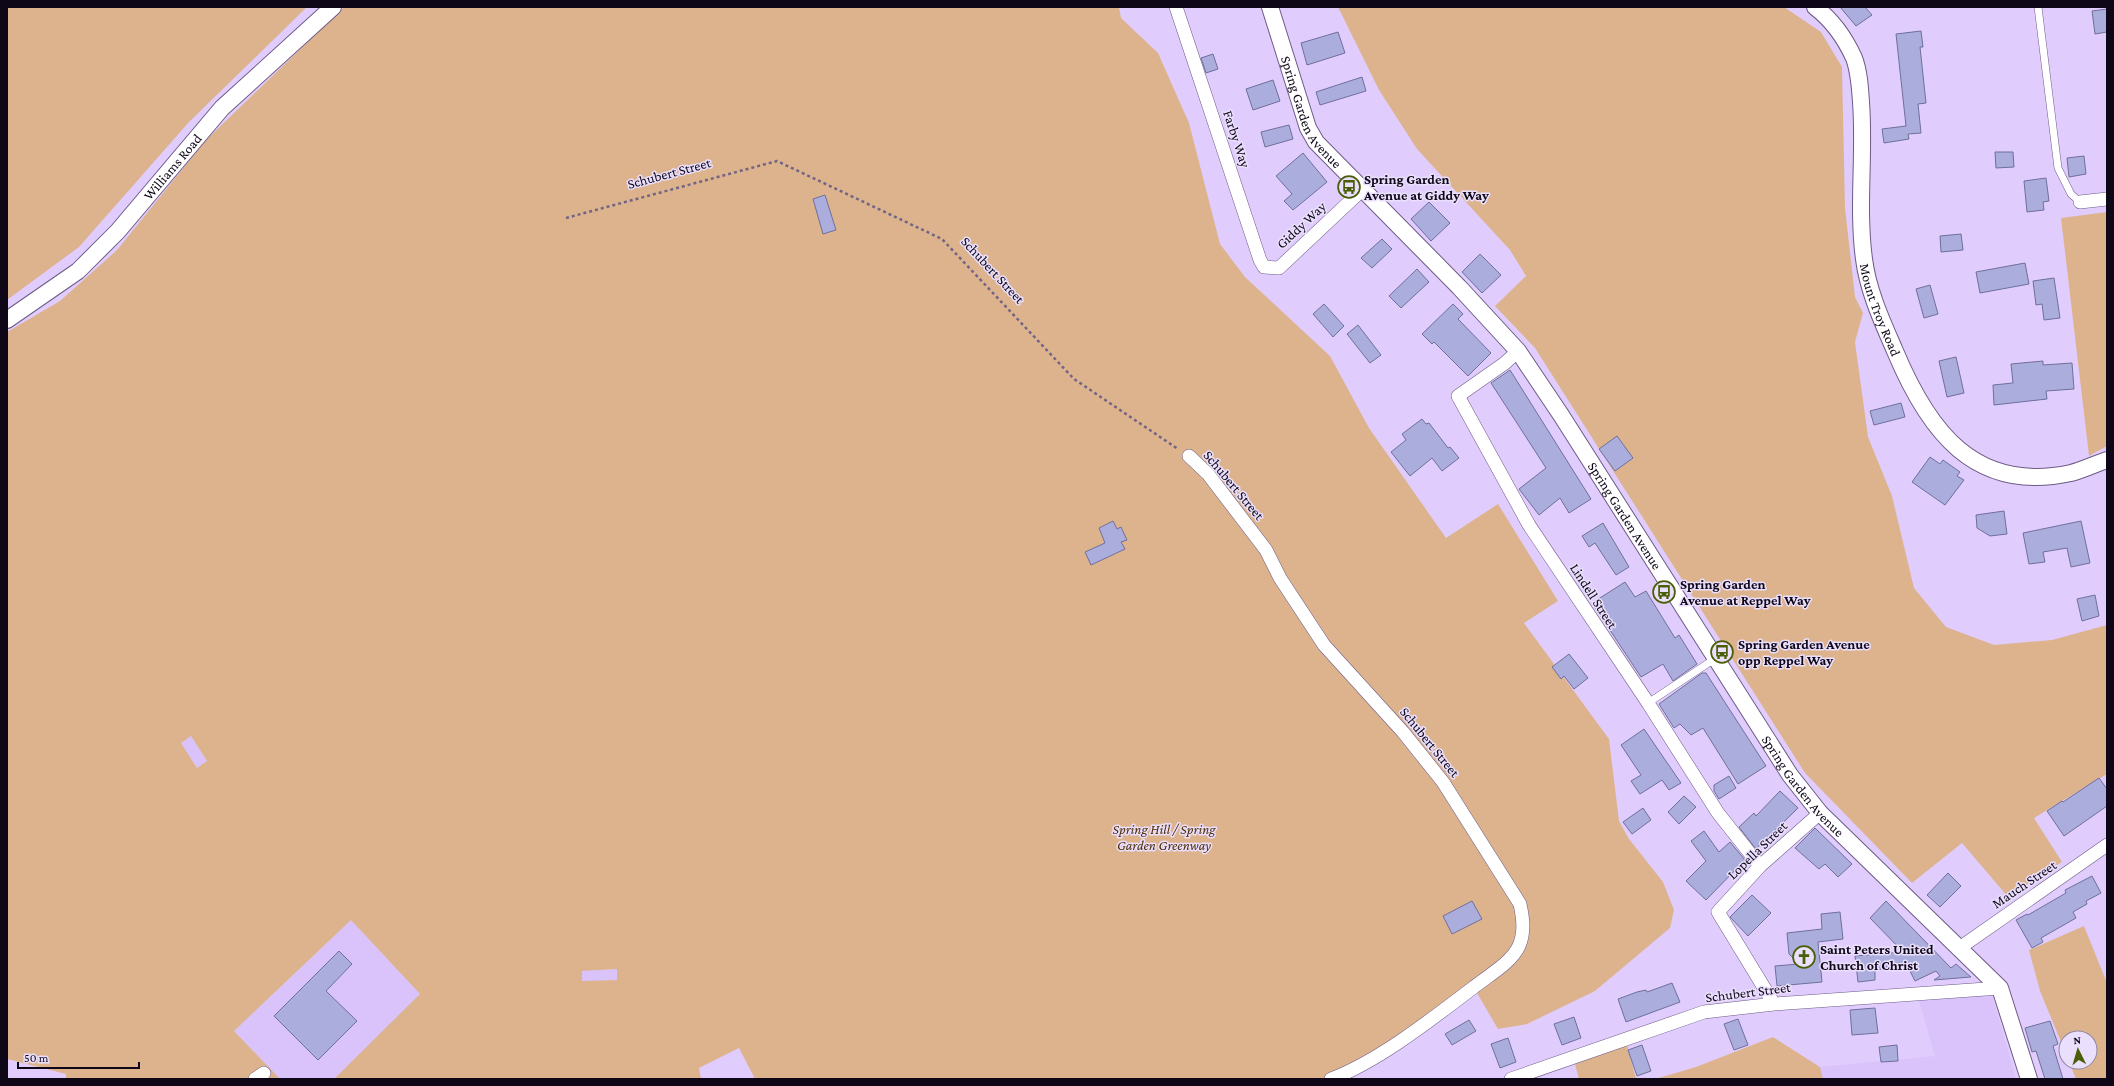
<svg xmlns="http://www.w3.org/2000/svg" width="2114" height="1086" font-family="'Crimson Pro',serif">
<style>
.built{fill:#d9c3fa}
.green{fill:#ddb38e;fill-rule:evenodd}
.building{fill:#abaddd;stroke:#6f6f9c}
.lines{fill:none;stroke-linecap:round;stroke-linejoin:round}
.service-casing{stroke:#6d5b85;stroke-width:8}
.minor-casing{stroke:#6d5b85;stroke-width:14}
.tertiary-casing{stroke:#6d5b85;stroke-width:18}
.path{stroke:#726584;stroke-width:2.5;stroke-dasharray:3 3;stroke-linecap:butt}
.service{stroke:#fff;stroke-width:7}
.minor{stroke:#fff;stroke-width:13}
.tertiary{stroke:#fff;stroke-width:16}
.labels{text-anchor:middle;stroke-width:3;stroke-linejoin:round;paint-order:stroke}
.street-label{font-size:14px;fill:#0e0717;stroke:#eadffc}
.poi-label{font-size:14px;font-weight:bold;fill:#0e0717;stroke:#eadffc;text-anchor:start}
.park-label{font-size:14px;font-style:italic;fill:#4e2c05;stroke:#eadffc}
</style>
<rect width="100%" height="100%" fill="#e1cdfd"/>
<path class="built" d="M191 736 207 761 197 768 181 743Z
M351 920 421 994 334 1079H280L234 1031Z
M618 969 617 980 582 982 581 971Z
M1992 995 2016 1079H1823L1820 1067 1935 1056 1919 1001Z"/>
<path class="green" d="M7 7H307L189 122 79 247 7 300Z
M344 7H1119L1121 18 1158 53 1189 123 1220 244 1245 277 1330 356 1369 428 1446 538 1498 504 1558 601 1524 623 1609 739 1619 821 1629 839 1663 882 1674 910 1670 928 1595 991 1527 1024 1498 1029 1477 993 1342 1079H755L739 1048 699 1068 701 1079H334L420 994 351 920 234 1031 280 1079H66V1074L7 1059V332L60 301 117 250 206 140ZM191 736 207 761 197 768 181 743ZM617 969V980L582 981V971Z
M1338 7H1784L1821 32 1842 67 1845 208 1855 297 1863 313 1855 342 1868 437 1892 496 1914 588 1946 627 1994 645 2052 640 2107 625V774L2034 818 2062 862 2008 897 1962 843 1912 883 1805 773 1535 348 1495 306 1526 276 1510 250 1417 149 1379 90Z
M2107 212V446L2089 456 2061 218Z
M2084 926 2107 983V1079H2076L2069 1062H2090V1038H2066V1054L2040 991 2029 950Z
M1773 1037 1820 1067 1823 1079H1655L1696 1067Z
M1627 1045 1636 1079H1579L1575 1064Z"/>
<path class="building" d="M1840 7H1865L1872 15 1856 26Z
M2107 9V32L2095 34 2092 11Z
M1921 31 1923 47H1920L1926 103 1918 104 1921 133 1908 134 1909 139 1884 143 1882 129 1906 126 1896 34Z
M1338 32 1345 53 1307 65 1301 43Z
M1213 54 1218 69 1206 73 1201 58Z
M1362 77 1366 91 1320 105 1316 92Z
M1273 80 1280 101 1253 110 1246 89Z
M1289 125 1293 139 1265 147 1261 132Z
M1995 152H2013L2014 167 1996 168Z
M1303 153 1327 182 1293 210 1284 201 1292 194 1276 176Z
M2084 156 2086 174 2069 177 2067 158Z
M2046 178 2049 201 2043 202 2044 210 2027 212 2024 181Z
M825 195 836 230 823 234 813 199Z
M1429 202 1450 223 1431 241 1411 219Z
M1961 234 1963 250 1941 252 1940 236Z
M1382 239 1392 249 1372 268 1361 258Z
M1480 254 1501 275 1482 293 1462 272Z
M2025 263 2029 284 1980 293 1976 272Z
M1417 269 1429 282 1401 308 1389 296Z
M2054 278 2060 318 2044 320 2042 304 2036 305 2033 281Z
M1930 285 1938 314 1924 318 1916 289Z
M1324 304 1344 326 1333 337 1313 314Z
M1453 304 1463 314 1458 319 1491 353 1468 376 1434 342 1432 344 1422 334Z
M1358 325 1381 355 1370 363 1347 334Z
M1956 357 1964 393 1947 397 1939 361Z
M2043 361V365L2072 363 2074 389 2046 391 2047 399 1994 405 1993 385 2013 383 2011 364Z
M1510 370 1591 499 1569 513 1560 498 1539 515 1519 489 1546 468 1491 383Z
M1901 403 1905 417 1874 425 1870 411Z
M1422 419 1426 424 1429 423 1448 448 1450 447 1459 458 1442 471 1432 458 1410 476 1391 452 1406 440 1402 434Z
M1617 436 1633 458 1615 471 1599 449Z
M1930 457 1940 464 1943 460 1960 472 1957 476 1964 480 1945 505 1912 482Z
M2004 511 2007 534 1990 536 1977 528 1976 515Z
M1113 521 1117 529 1121 527 1127 540 1121 542 1125 549 1091 565 1085 552 1105 543 1099 528Z
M2081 521 2090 563 2071 567 2067 548 2043 552 2045 562 2029 564 2023 533Z
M1603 523 1629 567 1616 575 1595 543 1589 547 1582 536Z
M1625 582 1635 597 1646 591 1675 638 1679 635 1697 664 1673 681 1663 664 1641 677 1592 603Z
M2095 595 2099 616 2082 621 2077 599Z
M1569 654 1588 678 1574 689 1564 676 1561 679 1552 667Z
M1702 673H1706L1766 766 1738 784 1703 728 1691 735 1680 724 1674 728 1659 704Z
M1644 729 1681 783 1669 790 1662 780 1640 794 1631 781 1641 775 1621 745Z
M1729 776 1736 788 1719 799 1714 791V785Z
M2099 778 2107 789V806L2064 836 2047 811 2062 801 2063 802Z
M1780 791 1798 808 1756 849 1739 827 1754 813 1756 816Z
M1684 796 1696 807 1679 824 1668 812Z
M1643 808 1651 820 1632 834 1623 822Z
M1815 828 1852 864 1838 877 1825 864 1819 869 1795 848Z
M1704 831 1719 852 1730 842 1745 860 1706 900 1686 881 1706 861 1691 841Z
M1948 873 1961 886 1940 907 1927 895Z
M2092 876 2101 893 2086 901 2087 904 2073 912 2076 918 2041 938 2043 942 2032 948 2016 920 2027 914 2028 915 2066 893 2065 890Z
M1752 895 1771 913 1748 936 1730 917Z
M1472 901 1482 919 1452 934 1443 916Z
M1886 901 1951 968 1956 964 1971 977 1934 980 1940 976 1936 971 1915 981 1905 961 1875 971V980L1858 982 1855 956 1903 952 1870 918Z
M1840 912 1843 939 1818 942 1822 982 1777 986 1775 966 1799 964 1789 954 1787 933 1822 929 1821 914Z
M339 951 352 964 326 991 357 1021 318 1060 274 1016Z
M1672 983 1680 1002 1626 1022 1618 999 1637 992 1646 990 1647 992Z
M1875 1008 1878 1033 1852 1035 1850 1010Z
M1574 1017 1581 1038 1562 1045 1554 1024Z
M1738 1019 1748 1045 1734 1050 1724 1024Z
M1469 1020 1476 1031 1452 1045 1445 1034Z
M2050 1021 2058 1044 2053 1046 2063 1079H2045L2036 1051 2032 1052 2025 1028Z
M1508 1038 1516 1062 1500 1068 1491 1044Z
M1642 1045 1651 1071 1637 1076 1628 1050Z
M1897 1045 1898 1061 1881 1062 1879 1047Z"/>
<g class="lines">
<g class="service-casing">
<path id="service" d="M2038 7 2058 168 2071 194 2080 202
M1648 703 1716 658"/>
</g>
<g class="minor-casing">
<path id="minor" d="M1176 7 1260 260 1264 267 1279 268 1363 189
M2080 202 2107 199
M1518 351 1505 363 1458 396 1529 525 1648 703 1718 813 1760 866
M1189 456 1208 474 1266 550 1280 578 1324 645 1403 732 1443 782 1520 904C1523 918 1525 932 1519 946 1511 963 1489 975 1474 987 1433 1018 1379 1061 1331 1079
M1958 949 2107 845
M1774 1004 1718 912 1760 866 1820 813
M255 1079 264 1073
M1511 1079 1704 1012 1774 1004 2000 988"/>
</g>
<g class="tertiary-casing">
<g id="tertiary">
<path id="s1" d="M1270 7 1308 128 1316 142 1459 287 1518 351 1561 415 1790 775 1820 813 2000 988 2029 1079"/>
<path id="s2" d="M1815 7C1832 20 1845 38 1854 58 1859 71 1860 87 1861 102 1865 154 1857 207 1864 259 1868 291 1882 321 1895 351 1928 430 1974 494 2071 473 2083 470 2095 464 2107 460"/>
<path id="s3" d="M7 320 78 271 118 231 222 108 333 7"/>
</g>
</g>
<path class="path" d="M566 218 777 161 942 239 1074 379 1178 449"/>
<use href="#service" class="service"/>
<use href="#minor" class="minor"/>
<use href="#tertiary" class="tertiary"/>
</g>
<defs>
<g id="bus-ring" transform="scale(1.15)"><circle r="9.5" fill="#eadffc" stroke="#4a5e06" stroke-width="1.5"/><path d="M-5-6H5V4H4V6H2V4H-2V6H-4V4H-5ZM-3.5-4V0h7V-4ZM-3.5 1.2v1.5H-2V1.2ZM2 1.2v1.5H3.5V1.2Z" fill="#4a5e06"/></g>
<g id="church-ring" transform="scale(1.15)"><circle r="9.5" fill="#eadffc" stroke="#4a5e06" stroke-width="1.5"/><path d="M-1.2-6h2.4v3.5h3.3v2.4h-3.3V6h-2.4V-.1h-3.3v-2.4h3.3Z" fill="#4a5e06"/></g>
</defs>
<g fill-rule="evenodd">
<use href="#bus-ring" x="1349" y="187"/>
<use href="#bus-ring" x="1664" y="592"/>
<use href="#bus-ring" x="1722" y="652"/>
<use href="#church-ring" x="1804" y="957"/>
</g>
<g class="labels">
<g class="street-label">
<text dy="5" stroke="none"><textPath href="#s1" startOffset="114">Spring Garden Avenue</textPath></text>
<text transform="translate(1237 139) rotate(72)" y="5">Farby Way</text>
<text dy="5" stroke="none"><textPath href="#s3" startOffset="227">Williams Road</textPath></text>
<text transform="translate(669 173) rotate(-15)" y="5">Schubert Street</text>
<text transform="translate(1301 225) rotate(-43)" y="5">Giddy Way</text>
<text transform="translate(993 270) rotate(47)" y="5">Schubert Street</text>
<text dy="5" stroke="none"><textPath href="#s2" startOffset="320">Mount Troy Road</textPath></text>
<text transform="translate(1234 485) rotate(50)" y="5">Schubert Street</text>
<text dy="5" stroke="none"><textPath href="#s1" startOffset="630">Spring Garden Avenue</textPath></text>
<text transform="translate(1594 596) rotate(57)" y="5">Lindell Street</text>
<text transform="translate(1430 742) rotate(51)" y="5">Schubert Street</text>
<text dy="5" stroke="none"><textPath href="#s1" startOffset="954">Spring Garden Avenue</textPath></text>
<text transform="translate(1757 850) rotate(-44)" y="5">Lopella Street</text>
<text transform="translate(2024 884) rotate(-34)" y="5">Mauch Street</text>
<text transform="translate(1748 992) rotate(-7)" y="5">Schubert Street</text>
</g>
<g class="poi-label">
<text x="1364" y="184">Spring Garden<tspan x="1364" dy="16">Avenue at Giddy Way</tspan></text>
<text x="1680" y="589">Spring Garden<tspan x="1680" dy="16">Avenue at Reppel Way</tspan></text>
<text x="1738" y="649">Spring Garden Avenue<tspan x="1738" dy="16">opp Reppel Way</tspan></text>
<text x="1820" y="954">Saint Peters United<tspan x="1820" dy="16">Church of Christ</tspan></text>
</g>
<g class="park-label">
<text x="1164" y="834">Spring Hill / Spring<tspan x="1164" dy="16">Garden Greenway</tspan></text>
</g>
</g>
<rect width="2114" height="1086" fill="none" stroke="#0e0717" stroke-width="16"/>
<g transform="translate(2078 1050) rotate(355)"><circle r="19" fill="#eadffc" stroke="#9289a0"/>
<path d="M0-3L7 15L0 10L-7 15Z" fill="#4a5e06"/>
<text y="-6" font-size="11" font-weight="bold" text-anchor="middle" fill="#0e0717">N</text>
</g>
<path d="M18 1062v6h121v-6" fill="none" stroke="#0e0717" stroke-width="2"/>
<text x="24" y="1062" font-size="12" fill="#0e0717" stroke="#eadffc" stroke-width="3" paint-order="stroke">50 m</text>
</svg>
